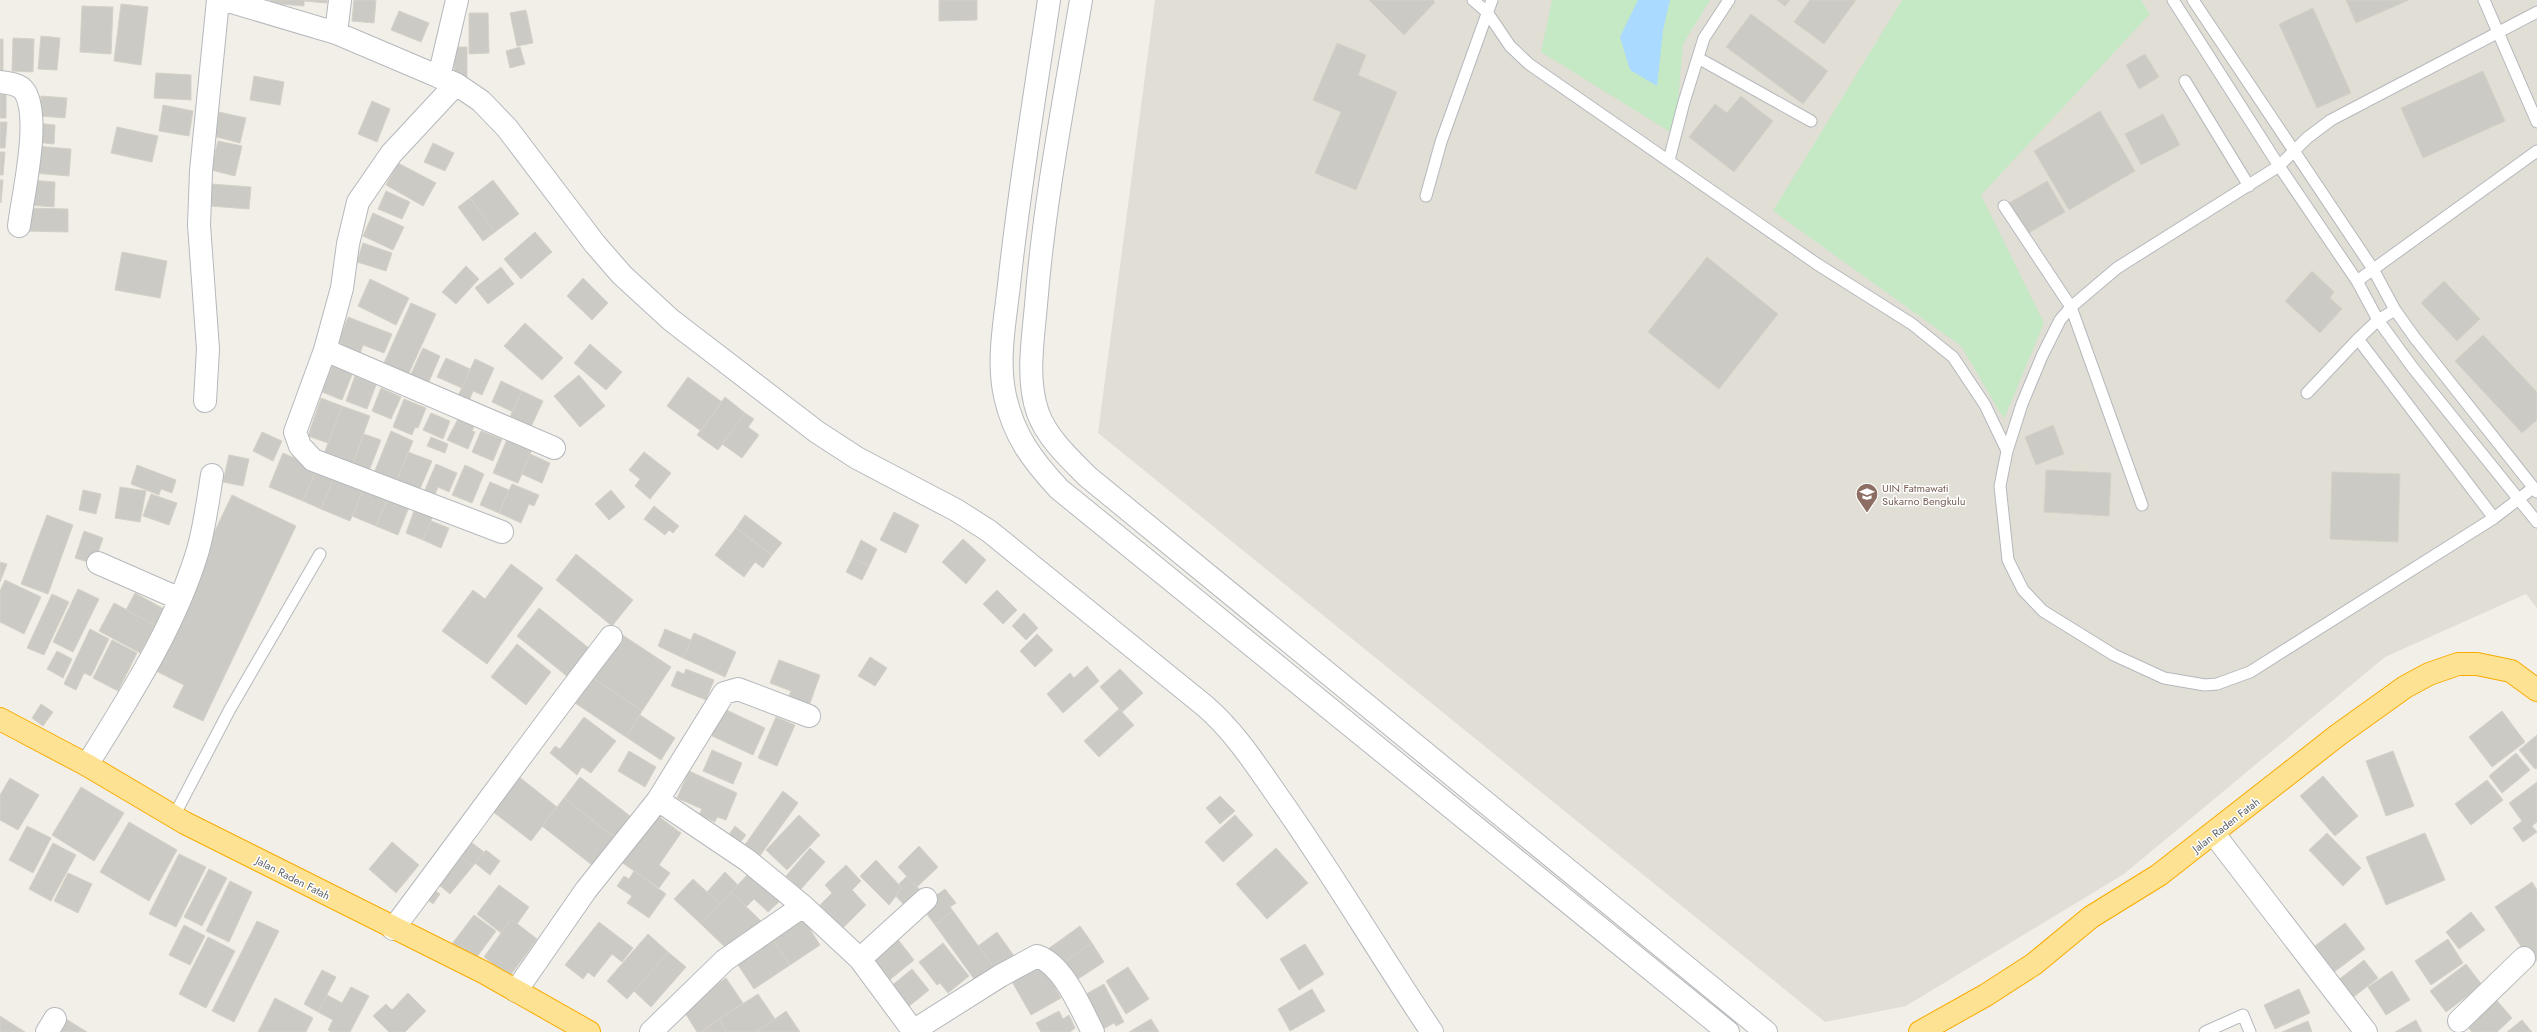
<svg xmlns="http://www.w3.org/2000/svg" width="2537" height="1032" font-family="Jost,sans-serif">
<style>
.education{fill:#e1ded6}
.green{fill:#c5e8c5}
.water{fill:#aadaff}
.building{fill:#cccac5;stroke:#d6d1c6}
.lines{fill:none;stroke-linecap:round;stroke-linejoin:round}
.lane-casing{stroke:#b5b8bc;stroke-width:13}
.street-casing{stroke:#b5b8bc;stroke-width:24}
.highway-casing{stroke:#f9ab00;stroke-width:24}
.lane{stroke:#fff;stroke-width:11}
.street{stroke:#fff;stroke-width:22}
.highway{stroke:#fde293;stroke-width:22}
.labels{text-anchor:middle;stroke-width:3;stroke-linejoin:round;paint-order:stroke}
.education-label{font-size:11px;fill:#785e54;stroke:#fff;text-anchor:start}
.street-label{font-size:11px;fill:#5f6368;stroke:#fff}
</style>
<rect width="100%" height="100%" fill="#f1efe8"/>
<path class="education" d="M1155 0H2537V608L2526 594 2385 657 2124 874 1906 1006 1825 1022 1098 433Z"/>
<path class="green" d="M1552 0H1710L1683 44 1675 135 1541 52Z
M1902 0H2141L2150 14 1981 195 2044 323 2004 419 1961 346 1773 211Z"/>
<path class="water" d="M1638 0H1670L1663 30 1657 86 1630 70 1620 37Z"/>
<path class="building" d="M270 0H327V3L304 1V6L270 3Z
M354 0H376L374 23 352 21Z
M939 0H977V20L939 21Z
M1369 0H1433L1435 2 1404 35Z
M1777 0H1790L1785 6Z
M1810 0H1856L1824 44 1794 22Z
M2346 0H2409L2356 23Z
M121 4 148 7 141 65 114 61Z
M82 6 113 7 111 54 80 52Z
M2313 8 2351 93 2317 108 2279 24Z
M526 10 533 43 517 46 510 13Z
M399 11 429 23 421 42 391 30Z
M469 13H488L489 53 469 54Z
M1751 14 1828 71 1803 104 1726 47Z
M41 36 60 38 57 70 38 69Z
M13 38 34 39 33 72 12 71Z
M0 39H3V71H0Z
M1337 43 1366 55 1358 75 1397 92 1356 190 1315 173 1341 112 1313 100Z
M454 47H467V78L454 77Z
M520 47 525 64 510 68 506 51Z
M2145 54 2159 77 2139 89 2126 65Z
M2483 71 2505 121 2423 158 2401 108Z
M156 73 191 75V100L154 98Z
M254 76 284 82 280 105 250 100Z
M0 94H6V118H0Z
M41 96 67 98 65 118 40 116Z
M1741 96 1773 121 1734 172 1689 137 1715 104 1727 113Z
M372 101 390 109 377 142 358 134Z
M163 105 193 111 189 136 159 131Z
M2100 111 2135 171 2069 210 2034 151Z
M219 112 246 118 240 143 213 136Z
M2163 114 2180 145 2141 165 2125 134Z
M0 122H7L5 148H0Z
M36 123 55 125 54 144 34 142Z
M117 127 158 136 152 162 111 153Z
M218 141 242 146 235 176 211 170Z
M433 143 454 153 445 171 424 162Z
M36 146 71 149 69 176 34 173Z
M0 152H5L3 175H0Z
M398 163 436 183 423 206 386 185Z
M0 180H3L1 203 0 202Z
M29 180 55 182 54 207 28 205Z
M493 180 519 214 495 232 470 198Z
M2047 181 2065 212 2027 234 2009 203Z
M211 184 251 187 249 209 210 206Z
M386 191 410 202 402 219 378 209Z
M470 198 495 232 483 241 458 207Z
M25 208 68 209V232L24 231Z
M373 213 404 227 393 250 363 236Z
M535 232 552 252 521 279 504 259Z
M363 243 392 253 386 271 357 262Z
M122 252 167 261 160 298 115 290Z
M1707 257 1778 314 1719 389 1648 332Z
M466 266 479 279 456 304 442 292Z
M501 267 514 284 488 304 475 288Z
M2312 271 2334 292 2330 298 2342 309 2320 333 2285 301Z
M583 278 608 303 592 320 567 296Z
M370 279 409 298 396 325 358 306Z
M2444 281 2480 319 2457 341 2421 303Z
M411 303 436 314 408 375 384 363Z
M348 317 392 334 384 353 363 345 359 357 336 348Z
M525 323 563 358 542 380 504 346Z
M2483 335 2537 392V420L2522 433 2455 361Z
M590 344 622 372 606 390 574 363Z
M423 348 440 356 428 384 410 376Z
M446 358 470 369 462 388 437 377Z
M475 359 494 368 482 395 473 391 469 401 458 396Z
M333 364 353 372 342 400 322 392Z
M579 375 605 406 580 427 554 396Z
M355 376 376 385 367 409 346 401Z
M688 377 722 402 701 431 667 406Z
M501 381 522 391 513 412 492 402Z
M381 388 401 397 391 419 372 411Z
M522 391 543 401 530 429 509 419Z
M725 397 745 413 718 450 697 435Z
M321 398 342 406 328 443 308 436Z
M404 399 426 408 418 428 415 427 412 435 393 427Z
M342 406 370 416 352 465 324 454Z
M431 413 450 421 443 439 423 430Z
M745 413 754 419 748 427 759 435 742 458 722 444Z
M460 415 476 422 472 431 475 432 468 449 447 440Z
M2053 425 2064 454 2036 465 2025 437Z
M391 431 413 441 396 482 374 473Z
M481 431 502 439 493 461 472 452Z
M262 432 282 441 273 461 253 451Z
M364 434 381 440 369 471 352 465Z
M431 437 448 444 445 453 427 446Z
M508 437 533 447 518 483 493 473Z
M408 452 432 461 419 491 396 482Z
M644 452 671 473 650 499 635 486 640 479 629 470Z
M283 453 317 468 303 501 269 487Z
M530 454 550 463 542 483 522 474Z
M229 455 249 459 243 486 223 482Z
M436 464 457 473 449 492 438 487 434 497 424 492Z
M137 465 176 480 172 493 161 489 159 495 131 484Z
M465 465 484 474 472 503 452 495Z
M317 468 335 475 321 509 303 501Z
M2046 470 2111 473 2109 516 2044 512Z
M2332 472 2400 474 2398 542 2330 539Z
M335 475 364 488 350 521 321 509Z
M490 482 509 490 499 513 480 505Z
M512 484 539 495 534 506 529 504 521 523 499 513Z
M120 487 146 491 140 522 115 518Z
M364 488 388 498 376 526 352 516Z
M83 490 101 494 96 514 79 510Z
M611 490 625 507 609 520 595 504Z
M151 494 177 503 169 525 143 516Z
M232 495 296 526 203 721 173 707 184 685 150 668Z
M388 498 409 507 398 535 376 526Z
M654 506 679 526 673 533 669 530 665 535 644 519Z
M415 508 433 516 423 540 406 533Z
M894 512 919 525 906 553 880 540Z
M47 515 73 525 48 594 21 584Z
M745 515 782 543 772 555 736 528Z
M431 521 449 528 441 548 423 540Z
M736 528 772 555 763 568 755 562 744 577 715 555Z
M84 531 103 538 94 564 75 558Z
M963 539 986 560 966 584 942 562Z
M861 540 877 549 869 566 853 558Z
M576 554 633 600 612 626 556 580Z
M853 558 869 566 862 580 846 572Z
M0 562 7 564 0 582Z
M511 564 543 588 487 664 442 631 473 590 485 599Z
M5 580 41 597 24 634 0 622V591Z
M78 589 99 599 73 652 53 642Z
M997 590 1017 610 1003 624 983 604Z
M135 593 164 609 155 625 126 610Z
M52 594 69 602 44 655 27 648Z
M114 603 155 625 140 653 99 631Z
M539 608 590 649 568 677 517 636Z
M1024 613 1038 628 1026 640 1012 626Z
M90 629 109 639 91 676 84 673 76 690 64 684Z
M665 629 691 640 683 658 658 646Z
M618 632 671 667 642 711 589 675Z
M694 633 736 652 725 677 683 658Z
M1037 634 1053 650 1035 667 1020 651Z
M112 640 137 653 118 691 93 678Z
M517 644 551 672 526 705 491 677Z
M57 651 72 659 63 678 47 669Z
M870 657 887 668 875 686 858 676Z
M779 660 820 675 809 706 788 698 791 691 770 683Z
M1087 666 1099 681 1063 713 1047 694 1070 673 1074 678Z
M686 669 714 680 706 700 671 686 677 671 684 674Z
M1120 669 1143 693 1122 712 1100 687Z
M589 675 642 711 626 737 572 701Z
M41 704 53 712 43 726 32 718Z
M722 708 765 728 753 755 710 735Z
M1119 709 1134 725 1099 757 1084 741Z
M2502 711 2525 742 2492 767 2469 737Z
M640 715 675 738 661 760 626 737Z
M584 717 616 741 591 773 582 767 577 775 550 753 555 746 560 749Z
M776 717 795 725 777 766 758 758Z
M2537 735V768L2535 769 2519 750Z
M712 750 742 763 733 784 703 771Z
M629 751 656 767 645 787 618 771Z
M2393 751 2414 806 2386 816 2366 761Z
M2516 753 2530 770 2502 793 2489 776Z
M689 771 737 793 726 820 717 817 715 822 699 815 702 809 677 798Z
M518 776 557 807 531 841 492 811Z
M2323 776 2358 816 2335 836 2300 796Z
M580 777 630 816 614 837 564 798Z
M10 778 39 795 18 830 0 820V795Z
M2487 780 2503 800 2471 825 2455 804Z
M2537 782V822L2532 826 2537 832 2523 842 2513 828 2522 821 2509 803Z
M81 787 124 813 94 861 52 835Z
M783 791 798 803 759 857 744 846Z
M1220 796 1235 811 1220 824 1206 808Z
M564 798 614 837 592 865 542 826Z
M654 813 681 833 659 865 670 873 659 888 621 862Z
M799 815 820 835 787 870 766 850Z
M1235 815 1253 835 1223 862 1205 842Z
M129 822 177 850 149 901 100 872Z
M27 826 51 838 33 873 9 860Z
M735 826 746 835 738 845 727 837Z
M2327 833 2361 868 2343 886 2309 850Z
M2425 833 2445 880 2386 905 2366 857Z
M467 839 484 852 473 866 456 853Z
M392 842 419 865 396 893 369 869Z
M53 843 76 855 51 901 29 889Z
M919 846 938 867 917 887 898 867Z
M810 848 825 862 801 889 786 876Z
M1276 848 1308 883 1267 919 1236 884Z
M486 850 500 861 490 875 475 863Z
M456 853 473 866 450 894 434 881Z
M179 854 206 867 176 927 149 914Z
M876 860 902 888 889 905 860 876Z
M846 865 861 881 852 890 866 905 843 928 820 905 832 893 825 885Z
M209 869 227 878 202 926 184 917Z
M634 871 666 894 649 918 627 903 632 896 617 886 624 876 629 879Z
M725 872 738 885 720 904 707 892Z
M750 872 780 901 768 912 754 899 746 907 731 892Z
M68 873 92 884 78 913 54 901Z
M907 876 920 890 904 905 895 895 902 888 899 884Z
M693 879 720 904 701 924 674 899Z
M230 881 252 892 229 942 206 931Z
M2532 882 2537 890V960L2532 963 2495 907Z
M499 885 529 907 517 924 511 919 501 933 477 914Z
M430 887 440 894 433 904 423 896Z
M945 889 956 903 950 907 953 911 935 925 921 906Z
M731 892 761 921 731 953 701 924Z
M953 911 995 969 977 983 935 925Z
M799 912 820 945 790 965 768 933Z
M2471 912 2485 930 2459 949 2446 932Z
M474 915 496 931 474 961 452 944Z
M511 919 537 939 510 976 484 957Z
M257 921 279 931 234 1022 212 1011Z
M599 922 633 948 622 962 612 954 594 977 588 972 583 979 565 965Z
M2345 923 2365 949 2334 972 2315 946Z
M184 925 205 936 190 965 169 955Z
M1080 926 1092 943 1060 965 1048 949Z
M997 932 1017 960 999 974 978 946Z
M768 933 790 965 754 989 732 956Z
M893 933 914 960 886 983 864 957Z
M648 934 668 952 627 999 607 981Z
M208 937 235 951 206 1008 179 994Z
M2448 939 2463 963 2431 985 2415 961Z
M943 943 969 976 948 993 940 983 937 985 919 962Z
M1092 943 1104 962 1072 983 1060 965Z
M1305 944 1324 974 1299 990 1280 959Z
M668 952 686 967 651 1007 634 991Z
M2364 960 2378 978 2351 999 2337 981Z
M1041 963 1061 998 1031 1015 1011 980Z
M2466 964 2482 985 2446 1012 2430 991Z
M1128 967 1149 999 1126 1014 1106 981Z
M912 969 929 990 902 1012 885 991Z
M322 970 336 977 318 1012 304 1004Z
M2392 971 2410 1000 2386 1015 2368 987Z
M726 978 743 1003 701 1032H697L682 1008Z
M1104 984 1124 1022 1116 1026 1114 1023 1098 1032 1079 998Z
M351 987 369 996 350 1032H331L328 1030 333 1020 318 1012 327 995 342 1003Z
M1312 989 1325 1011 1290 1031 1278 1009Z
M2299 989 2310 1013 2275 1029 2264 1005Z
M408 993 426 1011 405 1032H389L373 1016 386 1004 392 1010Z
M758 994 775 1019 755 1032H727L719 1019Z
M2493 996 2512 1018 2497 1032H2472L2463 1022Z
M275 998 313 1018 306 1032H258Z
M786 1011 800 1032H755L775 1019Z
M1059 1011 1063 1019 1069 1015 1075 1028 1070 1032H1041L1036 1023Z
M0 1016 25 1032H0Z
M66 1019 87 1032H58Z
M719 1019 727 1032H701Z
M1151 1019 1159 1032H1129Z
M2416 1020 2422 1032H2395Z
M2522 1020 2532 1032H2507Z
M2308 1021 2312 1032H2282Z"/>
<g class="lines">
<g class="lane-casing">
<path id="lane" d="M1473 0 1487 12 1510 46 1529 64 1817 264 1912 324 1953 357 1985 405 2007 451 2000 486 2008 560 2023 590 2043 611 2114 655 2164 678 2205 685 2217 684 2250 672 2494 518 2533 488
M2173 0 2279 166 2357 281 2378 320 2413 368 2537 522
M2193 0 2373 269 2395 310 2415 338 2537 492
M2484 0 2537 122
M1698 58 1811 121
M2185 81 2249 186
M1669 160 1684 102 1704 38 1729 0
M1426 196 1441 142 1492 0
M2004 206 2071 307 2142 505
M2357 281 2537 151
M2395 310 2378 320 2358 339 2494 518
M2307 393 2358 339
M2007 451 2022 404 2042 356 2060 320 2071 307 2117 268 2279 166 2307 138 2331 120 2537 12
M174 816 230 709 320 554
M2205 1032 2243 1015 2250 1032"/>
</g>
<g class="street-casing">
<path id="street" d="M225 0 336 33 456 84 481 101 507 128 595 244 622 275 671 320 817 432 857 458 956 510 989 531 1205 706C1235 732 1256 765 1279 798 1333 874 1380 955 1432 1032
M1049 0C1035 95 1019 189 1009 285 1005 321 997 360 1005 396 1014 436 1032 460 1059 489L1728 1032
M1081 0C1064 101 1044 203 1036 305 1033 339 1026 380 1038 413 1047 438 1070 459 1088 477L1766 1032
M336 33 340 0
M439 77 457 0
M0 82C9 83 20 84 25 92 41 119 23 194 19 226
M456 84 391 154 358 202 348 244 342 288 325 350 295 432 300 446 313 460 502 532
M325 350 554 448
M205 401 208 349 199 225 201 171 218 0
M98 563 180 599
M87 765C129 697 175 627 198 550 205 525 208 500 212 475
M658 800 747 860 803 906 860 959 926 899
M2214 834 2366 1032
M393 929C466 832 537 733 611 637
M860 959 914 1032
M516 991 586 890 658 800 724 693 738 689 809 716
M2459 1021 2524 958
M913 1031 1000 976 1037 956C1063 964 1081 1009 1093 1032
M47 1032 55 1019
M651 1032 725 960 803 906"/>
</g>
<g class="highway-casing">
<path id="highway" d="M0 719 87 765 185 823 485 973 589 1032
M1920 1032 1986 995 2034 964 2091 917 2159 875 2338 735 2405 687 2429 674 2458 664H2477L2511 671 2537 690"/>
</g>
<use href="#lane" class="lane"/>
<use href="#street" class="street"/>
<use href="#highway" class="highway"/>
</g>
<defs>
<g id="university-pin" transform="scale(1.15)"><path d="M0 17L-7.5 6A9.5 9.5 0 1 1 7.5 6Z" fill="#8d6e63" stroke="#fff"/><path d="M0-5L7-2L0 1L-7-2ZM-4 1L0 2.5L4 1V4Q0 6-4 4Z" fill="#fff"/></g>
</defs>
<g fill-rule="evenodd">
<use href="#university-pin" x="1867" y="494"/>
</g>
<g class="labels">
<g class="education-label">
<text x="1882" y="492">UIN Fatmawati<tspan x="1882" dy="13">Sukarno Bengkulu</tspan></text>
</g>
<g class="street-label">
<text transform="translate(2226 825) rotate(-38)" y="4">Jalan Raden Fatah</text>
<text transform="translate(293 878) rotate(27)" y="4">Jalan Raden Fatah</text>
</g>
</g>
</svg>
